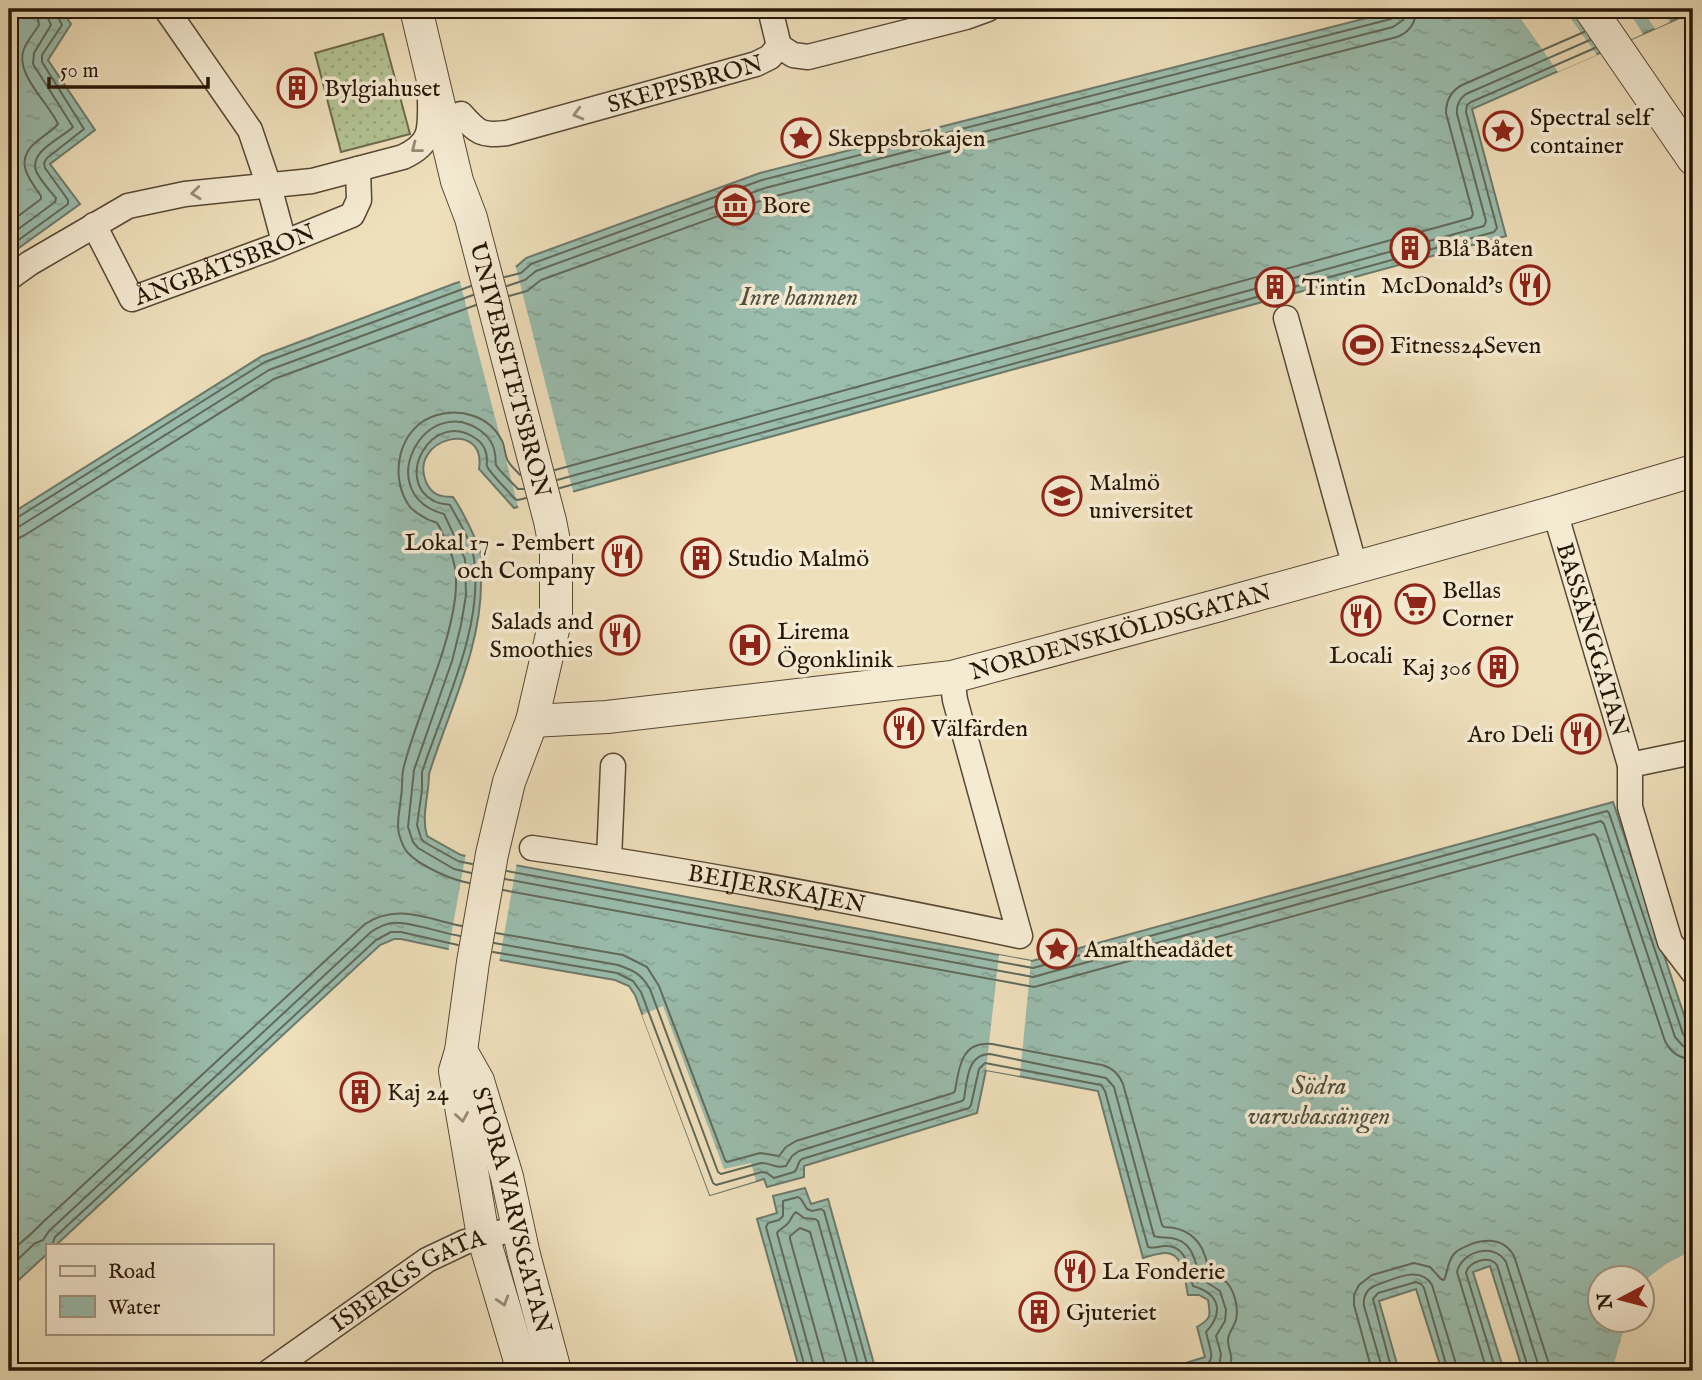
<svg xmlns="http://www.w3.org/2000/svg" width="1702" height="1380" font-family="'IM FELL English',serif">
<style>
.grass{fill:url(#grass-dots);stroke:#6d6c4d;stroke-width:2}
.water{fill:url(#water-ripples);stroke:#6c7a6b;stroke-width:2;fill-rule:evenodd}
.pier{fill:#efe0bc}
.lines{fill:none;stroke-linecap:round;stroke-linejoin:round}
.shore{stroke:#606a5a;stroke-width:2}
.minor-casing{stroke:#584834;stroke-width:27}
.tertiary-casing{stroke:#584834;stroke-width:34}
.minor{stroke:#f5ebd3;stroke-width:24}
.tertiary{stroke:#f5ebd3;stroke-width:32}
.oneway{stroke:#988b77}
.labels{text-anchor:middle;stroke-width:7;stroke-linejoin:round;paint-order:stroke}
.street-label{font-size:24px;fill:#261606;stroke:#f5ebd3}
.poi-label{font-size:24px;fill:#261606;stroke:#f5ebd3;text-anchor:start}
.water-label{font-size:26px;font-style:italic;fill:#4f5041;stroke:#f5ebd3}
</style>
<defs>
<pattern id="grass-dots" width="8" height="8" patternUnits="userSpaceOnUse" patternTransform="scale(1.75)"><rect width="8" height="8" fill="#b4c394"/><path d="M2 2h.1M6 6h.1" fill="none" stroke="#9ba77e" stroke-width="1.8" stroke-linecap="round"/></pattern>
<pattern id="water-ripples" width="26" height="14" patternUnits="userSpaceOnUse" patternTransform="scale(1.75)"><rect width="26" height="14" fill="#9abdae"/><path d="M2 4q2-2 4 0t4 0M15 11q2-2 4 0t4 0" fill="none" stroke="#85a294"/></pattern>
</defs>
<rect width="100%" height="100%" fill="#efe0bc"/>
<filter id="stains"><feTurbulence type="fractalNoise" baseFrequency=".00286" numOctaves="4"/><feColorMatrix values="0 0 0 0 .2 0 0 0 0 .09 0 0 0 0 .02 0 0 0 .5 -.17"/></filter>
<radialGradient id="worn" r=".72"><stop offset=".6" stop-color="#630" stop-opacity="0"/><stop offset="1" stop-color="#630" stop-opacity=".3"/></radialGradient>
<path class="grass" d="M383 34 410 134 341 152 315 53Z"/>
<path class="water" d="M9 9H61L71 24 48 60 95 130 50 164 80 204 9 255Z
M1402 9H1693V12L1472 109 1506 236 1011 370 514 508 479 469C487 418 408 438 426 482 432 495 440 497 453 497 461 508 478 542 481 555 482 562 481 570 481 577 483 645 449 710 429 774 429 795 421 816 427 836L461 855 1032 961 1613 802 1693 1042V1371H1523L1490 1266 1473 1272 1504 1371H1442L1416 1289 1379 1301 1399 1371H1174L1173 1367 1205 1357 1197 1327C1211 1319 1211 1316 1208 1300L1199 1295H1188C1185 1281 1184 1253 1166 1253 1158 1253 1150 1256 1143 1258L1098 1091 986 1070 977 1113 804 1166V1177L767 1187 764 1179 710 1195 635 995 629 986 615 980 500 960 401 939H394L380 945 56 1245H47V1254L9 1289V515L262 356 456 283 517 266 526 258 760 173ZM1600 1278H1642V1320H1600Z
M805 1188 811 1204 828 1199 876 1371H800L757 1219 777 1213 773 1196Z"/>
<path class="pier" d="M1514 9H1564L1597 55 1558 72Z
M1574 9H1627L1643 34 1603 52Z
M1642 9H1662L1670 22 1655 29Z
M515 264 574 495 519 510 459 278Z
M466 853 517 862 499 963 448 953Z
M999 955 1031 961 1020 1076 986 1070Z
M663 1006 724 1169 751 1163 756 1181 710 1195 642 1015Z
M1693 1250V1361L1687 1371H1612L1626 1321 1642 1320 1643 1284 1650 1276 1666 1264Z"/>
<g class="lines">
<path class="shore" d="M9 223 41 199V196C28 178 14 160 36 142 43 136 52 131 58 124 49 103 14 74 24 49 27 41 34 33 39 25L36 9
M9 236 55 202 56 198C49 190 40 180 36 171 29 151 62 138 73 127L33 64 34 53 51 25 47 16V9
M9 247 68 204V200L45 168 44 163 47 158 84 129 42 62V55L62 25 56 13 55 9
M505 277 521 273 531 264 762 180 1391 19 1396 15 1397 9
M507 286 525 280 536 271 765 188 1393 27 1403 20 1406 9
M509 296 527 291 541 280 768 198 1397 37C1410 32 1416 23 1416 9
M555 470 1471 218 1473 214 1446 113C1446 100 1451 91 1462 85L1584 32
M557 480 1484 226 1486 221 1457 114C1456 105 1459 99 1466 94L1590 40
M560 488 1494 232 1497 228 1466 112 1467 105 1471 102 1595 48
M9 520 15 519 265 362 471 286
M9 529 20 526 269 370 473 295
M9 540 17 539 25 535 274 379 476 305
M472 864 458 861 424 842 421 838 417 825 422 790V772C443 708 484 627 474 559 472 542 458 520 450 505 445 504 439 504 434 501 393 480 432 409 475 438 483 443 487 451 487 461 487 463 486 464 487 466 488 471 510 493 515 499L518 500 526 498
M507 871 1033 968 1607 811 1609 813 1683 1034 1687 1039 1693 1040
M471 873 454 869 418 848 413 842 408 827 414 770 452 661 461 625 466 595 465 559 444 514C370 494 425 390 481 431 489 437 494 444 495 454 496 457 495 461 496 465 499 471 513 483 518 489H524
M505 879 1033 977 1601 821 1604 824 1675 1037 1683 1046 1693 1048
M469 883C452 880 420 866 408 853 403 848 401 841 399 834 396 822 400 810 401 797 403 787 401 776 404 766 419 709 447 657 455 599 458 574 455 559 444 537 442 534 440 526 437 523 434 521 430 521 427 519 421 516 415 512 410 507 388 477 398 426 437 415 460 408 489 416 501 439 505 445 504 452 507 459 509 465 516 470 520 475
M503 890 1034 987 1594 834 1597 837 1665 1041C1671 1053 1680 1059 1693 1059
M496 933 623 955 647 967 659 986 725 1160 727 1162 760 1153 779 1156 786 1147 796 1141 953 1093 955 1091C959 1067 961 1041 992 1044L1102 1065C1113 1068 1119 1074 1123 1084L1162 1225 1164 1227C1184 1227 1199 1237 1205 1256 1207 1260 1207 1267 1210 1271 1213 1274 1220 1277 1224 1280 1234 1288 1239 1307 1236 1320 1234 1327 1228 1333 1228 1340 1228 1354 1236 1354 1227 1371
M494 943 618 965C635 971 641 974 650 989L718 1172 721 1174 761 1163C774 1163 772 1169 786 1166L792 1156 799 1151 962 1101 964 1099C967 1081 967 1054 990 1054L1106 1078 1114 1087 1154 1236C1159 1238 1165 1237 1171 1238 1193 1241 1195 1261 1200 1278L1220 1291 1226 1310 1225 1321 1216 1336 1221 1354 1220 1361 1217 1367 1213 1371
M493 952 617 973 633 981 641 992 713 1183 716 1185 762 1172 767 1173 774 1178 794 1172C799 1169 796 1163 802 1159L969 1108 971 1105 979 1069 985 1063 1101 1085 1105 1091 1148 1247C1154 1249 1158 1246 1165 1246 1188 1245 1188 1270 1193 1286 1220 1294 1224 1312 1206 1332 1214 1364 1217 1362 1184 1371
M52 1245 55 1237 376 940 391 932H401L458 945
M9 1253C20 1243 32 1234 42 1223L365 924C397 903 427 919 462 926
M9 1268 34 1244 43 1240 49 1231 371 932C377 928 384 924 392 923 409 921 441 933 460 936
M806 1371 766 1227 768 1223 779 1220 783 1216V1201L798 1197 801 1199 807 1209 812 1211 821 1209 824 1211 869 1371
M815 1371 777 1233C780 1228 786 1227 789 1222 792 1218 792 1215 796 1212L804 1218 815 1219 818 1221 860 1371
M825 1371 824 1362 790 1239V1236L800 1228 810 1232 849 1371
M1372 1371 1354 1305V1295L1359 1285 1372 1275 1414 1263 1430 1267 1441 1279 1444 1280C1448 1272 1447 1262 1454 1254 1459 1248 1467 1246 1474 1243 1491 1238 1505 1240 1514 1256L1548 1361 1549 1371
M1383 1371 1364 1306C1363 1297 1366 1290 1374 1286 1392 1280 1420 1264 1432 1285L1456 1364 1457 1371
M1392 1371 1373 1299 1378 1293 1416 1282 1421 1284 1424 1288 1448 1371
M1487 1371 1457 1272C1462 1251 1494 1242 1506 1262L1538 1364V1371
M1496 1371 1466 1273C1469 1261 1489 1255 1497 1265L1529 1371"/>
<g class="minor-casing">
<g id="minor">
<path d="M166 9 250 130 269 186 284 242"/>
<path d="M770 9 779 46"/>
<path d="M779 46 793 55 808 57 966 17 988 9"/>
<path id="s1" d="M461 114C478 133 481 136 507 133L756 64 770 57 779 46"/>
<path id="s2" d="M94 225 132 299 271 248 352 215 359 200 358 169"/>
<path d="M9 278 30 263 128 206 185 194 312 181 403 157C434 143 430 127 430 96"/>
<path d="M1286 318 1355 567"/>
<path id="s3" d="M1555 512 1630 765V807L1670 942 1693 972"/>
<path d="M1630 765 1693 752"/>
<path id="s4" d="M532 848C696 871 858 902 1020 936L955 700 952 677"/>
<path d="M609 859 613 766"/>
<path id="s5" d="M270 1371 427 1260 465 1242 517 1228"/>
</g>
</g>
<g class="tertiary-casing">
<g id="tertiary">
<path id="s6" d="M416 9 457 181 471 218 550 521 556 551V617L532 721 509 782 492 854 473 962 461 1051 455 1071 483 1236 523 1371"/>
<path d="M1590 9 1693 159"/>
<path id="s7" d="M532 721 607 717 952 677 1216 606 1555 512 1693 471"/>
<path id="s8" d="M461 1051 478 1081 507 1177 524 1255 555 1371"/>
</g>
</g>
<use href="#minor" class="minor"/>
<use href="#tertiary" class="tertiary"/>
</g>
<defs><path id="oneway-chevron" d="M-2-3.5L2.5 0L-2 3.5" fill="none" stroke-width="1.6" stroke-linecap="round" stroke-linejoin="round" transform="scale(1.75)"/></defs>
<g class="oneway">
<use href="#oneway-chevron" transform="translate(578 114) rotate(165)"/>
<use href="#oneway-chevron" transform="translate(416 148) rotate(142)"/>
<use href="#oneway-chevron" transform="translate(196 193) rotate(174)"/>
<use href="#oneway-chevron" transform="translate(462 1117) rotate(81)"/>
<use href="#oneway-chevron" transform="translate(503 1301) rotate(73)"/>
</g>
<defs>
<g id="building-ring" transform="scale(2.0125)"><circle r="9.5" fill="#f5ebd3" stroke="#8f2418" stroke-width="1.5"/><path d="M-4-6H4V6H1V3H-1V6H-4ZM-2.5-4.3h1.7v1.8h-1.7ZM.8-4.3h1.7v1.8H.8ZM-2.5-1h1.7V.8h-1.7ZM.8-1h1.7V.8H.8Z" fill="#8f2418"/></g>
<g id="sight-ring" transform="scale(2.0125)"><circle r="9.5" fill="#f5ebd3" stroke="#8f2418" stroke-width="1.5"/><path d="M0-6L1.8-2.2L6-1.7L2.9 1.2L3.7 5.4L0 3.3L-3.7 5.4L-2.9 1.2L-6-1.7L-1.8-2.2Z" fill="#8f2418"/></g>
<g id="museum-ring" transform="scale(2.0125)"><circle r="9.5" fill="#f5ebd3" stroke="#8f2418" stroke-width="1.5"/><path d="M0-6L6-3V-2H-6V-3ZM-5-1h2V3h-2ZM-1-1h2V3h-2ZM3-1h2V3H3ZM-6 4H6V6H-6Z" fill="#8f2418"/></g>
<g id="restaurant-ring" transform="scale(2.0125)"><circle r="9.5" fill="#f5ebd3" stroke="#8f2418" stroke-width="1.5"/><path d="M-5-6h1v4h1v-4h1v4h1v-4h1v5L-1.5 .5V6h-2V.5L-5-1ZM5-6V6H3V1.5H1.5Q1.5-4 5-6Z" fill="#8f2418"/></g>
<g id="stadium-ring" transform="scale(2.0125)"><circle r="9.5" fill="#f5ebd3" stroke="#8f2418" stroke-width="1.5"/><path d="M0-5a6.5 5 0 1 0 0 10a6.5 5 0 1 0 0-10ZM-3.5-1.8h7v3.6h-7Z" fill="#8f2418"/></g>
<g id="university-ring" transform="scale(2.0125)"><circle r="9.5" fill="#f5ebd3" stroke="#8f2418" stroke-width="1.5"/><path d="M0-5L7-2L0 1L-7-2ZM-4 1L0 2.5L4 1V4Q0 6-4 4Z" fill="#8f2418"/></g>
<g id="supermarket-ring" transform="scale(2.0125)"><circle r="9.5" fill="#f5ebd3" stroke="#8f2418" stroke-width="1.5"/><path d="M-6-5.5h2.5l.6 2H6L4.5 2H-2.5L-4.4-4H-6ZM-1.5 3.2a1.3 1.3 0 1 0 .1 0ZM3 3.2a1.3 1.3 0 1 0 .1 0Z" fill="#8f2418"/></g>
<g id="hospital-ring" transform="scale(2.0125)"><circle r="9.5" fill="#f5ebd3" stroke="#8f2418" stroke-width="1.5"/><path d="M-5-5h3v3.5h4V-5h3V5h-3V1.5h-4V5h-3Z" fill="#8f2418"/></g>
</defs>
<g fill-rule="evenodd">
<use href="#building-ring" x="297" y="88"/>
<use href="#sight-ring" x="1503" y="131"/>
<use href="#sight-ring" x="801" y="138"/>
<use href="#museum-ring" x="735" y="205"/>
<use href="#building-ring" x="1410" y="248"/>
<use href="#restaurant-ring" x="1530" y="285"/>
<use href="#building-ring" x="1275" y="287"/>
<use href="#stadium-ring" x="1363" y="345"/>
<use href="#university-ring" x="1062" y="496"/>
<use href="#restaurant-ring" x="622" y="556"/>
<use href="#building-ring" x="701" y="558"/>
<use href="#supermarket-ring" x="1415" y="604"/>
<use href="#restaurant-ring" x="1361" y="616"/>
<use href="#restaurant-ring" x="620" y="635"/>
<use href="#hospital-ring" x="750" y="645"/>
<use href="#building-ring" x="1498" y="667"/>
<use href="#restaurant-ring" x="904" y="728"/>
<use href="#restaurant-ring" x="1581" y="734"/>
<use href="#sight-ring" x="1057" y="949"/>
<use href="#building-ring" x="360" y="1092"/>
<use href="#restaurant-ring" x="1075" y="1271"/>
<use href="#building-ring" x="1039" y="1312"/>
</g>
<g class="labels">
<g class="street-label">
<text dy="8" stroke="none"><textPath href="#s1" startOffset="238">SKEPPSBRON</textPath></text>
<text dy="8" stroke="none"><textPath href="#s2" startOffset="182">ÅNGBÅTSBRON</textPath></text>
<text dy="8" stroke="none"><textPath href="#s6" startOffset="373">UNIVERSITETSBRON</textPath></text>
<text dy="8" stroke="none"><textPath href="#s7" startOffset="597">NORDENSKIÖLDSGATAN</textPath></text>
<text dy="8" stroke="none"><textPath href="#s3" startOffset="133">BASSÄNGGATAN</textPath></text>
<text dy="8" stroke="none"><textPath href="#s4" startOffset="248">BEIJERSKAJEN</textPath></text>
<text dy="8" stroke="none"><textPath href="#s8" startOffset="168">STORA VARVSGATAN</textPath></text>
<text dy="8" stroke="none"><textPath href="#s5" startOffset="166">ISBERGS GATA</textPath></text>
</g>
<g class="poi-label">
<text x="324" y="96">Bylgiahuset</text>
<text x="1530" y="125">Spectral self<tspan x="1530" dy="28">container</tspan></text>
<text x="828" y="146">Skeppsbrokajen</text>
<text x="762" y="213">Bore</text>
<text x="1437" y="256">Blå Båten</text>
<text x="1503" y="293" text-anchor="end">McDonald's</text>
<text x="1302" y="295">Tintin</text>
<text x="1390" y="353">Fitness24Seven</text>
<text x="1089" y="490">Malmö<tspan x="1089" dy="28">universitet</tspan></text>
<text x="595" y="550" text-anchor="end">Lokal 17 - Pembert<tspan x="595" dy="28">och Company</tspan></text>
<text x="728" y="566">Studio Malmö</text>
<text x="1442" y="598">Bellas<tspan x="1442" dy="28">Corner</tspan></text>
<text x="593" y="629" text-anchor="end">Salads and<tspan x="593" dy="28">Smoothies</tspan></text>
<text x="777" y="639">Lirema<tspan x="777" dy="28">Ögonklinik</tspan></text>
<text x="1361" y="663" text-anchor="middle">Locali</text>
<text x="1471" y="675" text-anchor="end">Kaj 306</text>
<text x="931" y="736">Välfärden</text>
<text x="1554" y="742" text-anchor="end">Aro Deli</text>
<text x="1084" y="957">Amaltheadådet</text>
<text x="387" y="1100">Kaj 24</text>
<text x="1102" y="1279">La Fonderie</text>
<text x="1066" y="1320">Gjuteriet</text>
</g>
<g class="water-label">
<text x="799" y="305">Inre hamnen</text>
<text x="1319" y="1094">Södra<tspan x="1319" dy="30">varvsbassängen</tspan></text>
</g>
</g>
<rect width="1702" height="1380" fill="none" stroke="#efe0bc" stroke-width="35"/>
<rect x="10" y="10" width="1681" height="1359" fill="none" stroke="#261606" stroke-width="3.5"/>
<rect x="18" y="18" width="1667" height="1345" fill="none" stroke="#261606" stroke-width="2"/>
<rect x="46" y="1244" width="228" height="91" fill="#f5ebd3" stroke="#a29681" stroke-width="2"/>
<rect x="60" y="1266" width="35" height="10" fill="#f5ebd3" stroke="#a29681" stroke-width="2"/>
<text x="108" y="1278" font-size="21" fill="#261606">Road</text>
<rect x="60" y="1296" width="35" height="21" fill="url(#water-ripples)" stroke="#a29681" stroke-width="2"/>
<text x="108" y="1314" font-size="21" fill="#261606">Water</text>
<g transform="translate(1621 1299) rotate(263)"><circle r="33" fill="#f5ebd3" stroke="#a29681" stroke-width="2"/>
<path d="M0-5L12 26L0 18L-12 26Z" fill="#8f2418"/>
<text y="-10" font-size="19" font-weight="bold" text-anchor="middle" fill="#261606">N</text>
</g>
<path d="M49 77v10h159v-10" fill="none" stroke="#261606" stroke-width="3.5"/>
<text x="60" y="77" font-size="21" fill="#261606" stroke="#f5ebd3" stroke-width="5" paint-order="stroke">50 m</text>
<rect width="100%" height="100%" filter="url(#stains)"/>
<rect width="100%" height="100%" fill="url(#worn)"/>
</svg>
